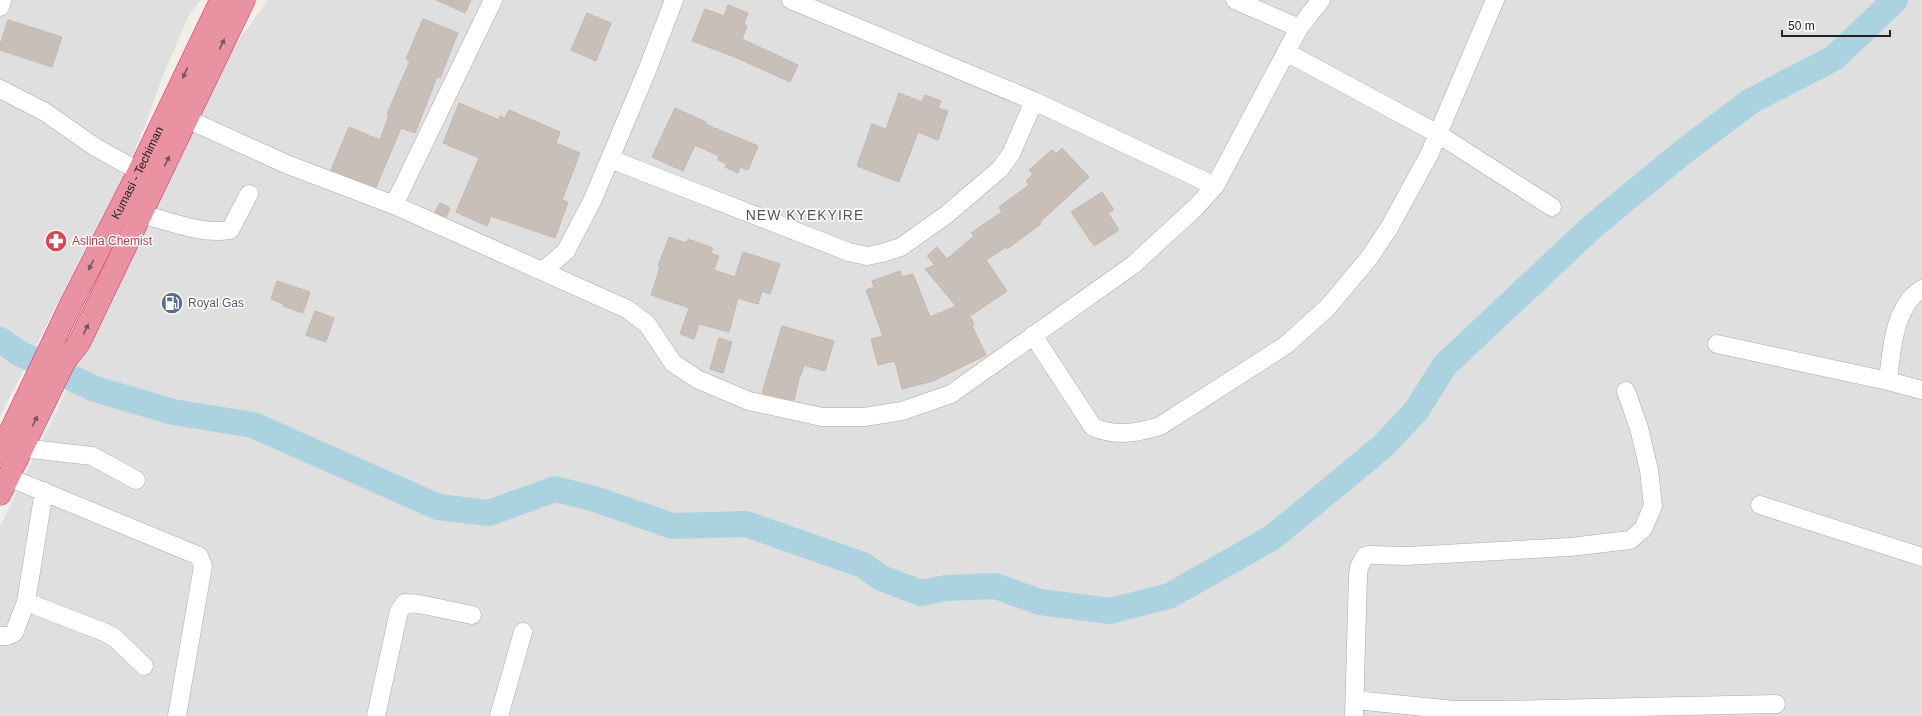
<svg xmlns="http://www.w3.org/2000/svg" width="1922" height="716" font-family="Helvetica,sans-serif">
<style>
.residential{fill:#e0dfdf}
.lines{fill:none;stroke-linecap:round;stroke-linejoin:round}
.river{stroke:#aad3df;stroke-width:26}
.building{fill:#c7bfb8;stroke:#c4b6ab}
.minor-casing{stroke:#a9a9a9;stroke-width:19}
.highway-casing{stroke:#dc2a67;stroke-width:23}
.minor{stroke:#fff;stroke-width:18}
.highway{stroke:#e892a2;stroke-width:22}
.oneway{fill:#7b545c}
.labels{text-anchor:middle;stroke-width:3;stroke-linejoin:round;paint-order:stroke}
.street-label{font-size:12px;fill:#222;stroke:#fff}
.health-label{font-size:12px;fill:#be3a42;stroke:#fff;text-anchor:start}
.service-label{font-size:12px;fill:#4e5e75;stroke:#fff;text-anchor:start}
.quarter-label{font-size:14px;letter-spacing:1px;fill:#555;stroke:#fff}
</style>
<rect width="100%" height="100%" fill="#f2efe9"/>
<path class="residential" d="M0 0H201L190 13 162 78 145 126 125 173 0 416Z
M268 0H1922V716H0V526L99 324 225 59Z"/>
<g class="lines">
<path class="river" d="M0 340 19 353 95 389 173 412 253 425 438 507 489 513 555 489 595 499 672 526 746 524 863 565 881 578 921 593 946 588 995 586 1040 602 1110 611 1169 596 1273 537 1383 446 1416 411 1445 365 1593 226 1683 152 1751 101 1834 58 1895 0"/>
</g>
<path class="building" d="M436 0H471L465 13Z
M728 5 748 13 744 24 747 26 742 39 798 65 790 82 735 57 692 41 705 9 724 16Z
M587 13 611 23 596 61 571 50Z
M423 19 458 33 440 78 437 77 415 133 401 128 376 187 331 170 349 127 380 140 389 115 387 114 410 61 406 59Z
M8 20 62 37 52 67 0 50V45Z
M899 93 922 102 925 95 941 101 938 108 948 111 938 140 918 132 899 182 857 166 872 124 886 129Z
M459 103 499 120 500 116 505 118 509 110 560 132 556 143 580 153 562 200 568 202 555 238 491 216 487 226 456 212 479 158 443 143Z
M675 108 706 122 705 124 758 146 748 170 740 167 738 173 725 167 727 164 718 160 719 156 695 145 683 171 652 157Z
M1062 148 1089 177 1040 222 1041 224 1007 249 1006 247 986 260 1007 291 970 316 974 325 972 326 986 355 933 381 902 389 895 361 878 365 871 339 883 336 866 290 874 287 872 281 900 271 902 277 913 274 930 317 956 306 925 269 935 265 927 256 937 247 947 259 974 236 971 233 1002 212 999 207 1029 185 1026 181 1033 174 1029 170 1052 150 1056 154Z
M1102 192 1114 210 1108 213 1119 230 1094 246 1071 212Z
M440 203 450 208 446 217 435 212Z
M669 237 686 243 688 239 713 248 711 253 719 256 714 270 735 277 743 252 780 264 770 294 762 291 758 304 738 298 729 332 699 324 694 339 680 334 689 308 651 295 660 267 658 266Z
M277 281 310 292 303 313 283 306 284 304 271 299Z
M315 311 334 318 326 342 306 335Z
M782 326 834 341 825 371 804 365 801 375H800L794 400 762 393Z
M719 338 732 342 723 373 710 369Z"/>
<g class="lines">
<g class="minor-casing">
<path id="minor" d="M791 0 1034 101 1215 186
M1235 0 1299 28 1321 0
M0 7 2 0
M1286 52 1438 134 1552 207
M0 89 45 112 95 147 151 178
M187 119 286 164 394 205 627 309 647 324 673 363 697 379 749 401 822 417H864L902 411 951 394 1133 265 1195 208 1215 186 1299 28
M610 159 849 252 867 256 882 253 901 247 946 215 1000 169 1011 154 1034 101
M394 205 493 0
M141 214C169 221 201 235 230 230L249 194
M543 271 566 251 593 199 648 68 674 0
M1033 335 1093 427C1116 437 1137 433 1160 426L1286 345 1328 307 1369 258 1389 228 1429 155 1495 0
M1717 344 1888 381 1922 390
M1888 381C1891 354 1893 321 1910 299 1913 295 1918 292 1922 289
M22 448 92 456 136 480
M8 477 199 556 203 566 177 716
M1760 505 1922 557
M26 602 104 632 115 638 144 666
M0 636H7L14 633 26 602 44 491
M1355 700 1454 710H1499L1776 704
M376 716 399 611 405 603 419 604 472 615
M499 716 523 632
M1354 716 1358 576 1359 567 1365 556 1369 555 1407 556 1570 547 1630 540 1643 529 1653 506 1649 470 1639 428 1626 391"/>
</g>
<g class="highway-casing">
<g id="highway">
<path id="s1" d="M0 453 72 302 139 171 221 0"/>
<path d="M0 494 55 381 65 361 79 343 244 0"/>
</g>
</g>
<use href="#minor" class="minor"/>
<use href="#highway" class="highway"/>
</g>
<defs><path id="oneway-solid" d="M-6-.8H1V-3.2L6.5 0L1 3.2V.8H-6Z"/></defs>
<g class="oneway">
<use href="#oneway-solid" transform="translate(222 44) rotate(-64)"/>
<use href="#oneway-solid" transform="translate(185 73) rotate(115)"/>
<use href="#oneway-solid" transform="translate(167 161) rotate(-64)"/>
<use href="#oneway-solid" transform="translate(91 265) rotate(117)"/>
<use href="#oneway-solid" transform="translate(86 329) rotate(-64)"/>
<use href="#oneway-solid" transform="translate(35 421) rotate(-64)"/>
</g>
<defs>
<g id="pharmacy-disc" transform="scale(1.15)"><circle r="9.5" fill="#e0444e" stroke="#fff"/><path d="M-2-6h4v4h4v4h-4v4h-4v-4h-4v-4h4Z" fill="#fff"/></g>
<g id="fuel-disc" transform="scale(1.15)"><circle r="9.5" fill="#5c6f8a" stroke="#fff"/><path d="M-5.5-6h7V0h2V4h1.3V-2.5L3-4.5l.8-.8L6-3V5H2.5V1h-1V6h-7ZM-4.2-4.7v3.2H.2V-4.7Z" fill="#fff"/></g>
</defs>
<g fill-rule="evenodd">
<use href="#pharmacy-disc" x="56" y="241"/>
<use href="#fuel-disc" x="172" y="303"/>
</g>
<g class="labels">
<g class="street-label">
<text dy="4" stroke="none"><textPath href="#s1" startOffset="312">Kumasi - Techiman</textPath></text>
</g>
<g class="health-label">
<text x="72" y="245">Aslina Chemist</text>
</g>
<g class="service-label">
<text x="188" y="307">Royal Gas</text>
</g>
<g class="quarter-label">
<text x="805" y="220">NEW KYEKYIRE</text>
</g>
</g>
<path d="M1782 30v6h108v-6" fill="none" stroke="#222222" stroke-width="2"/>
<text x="1788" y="30" font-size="12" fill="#222222" stroke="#ffffff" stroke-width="3" paint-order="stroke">50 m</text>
</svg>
